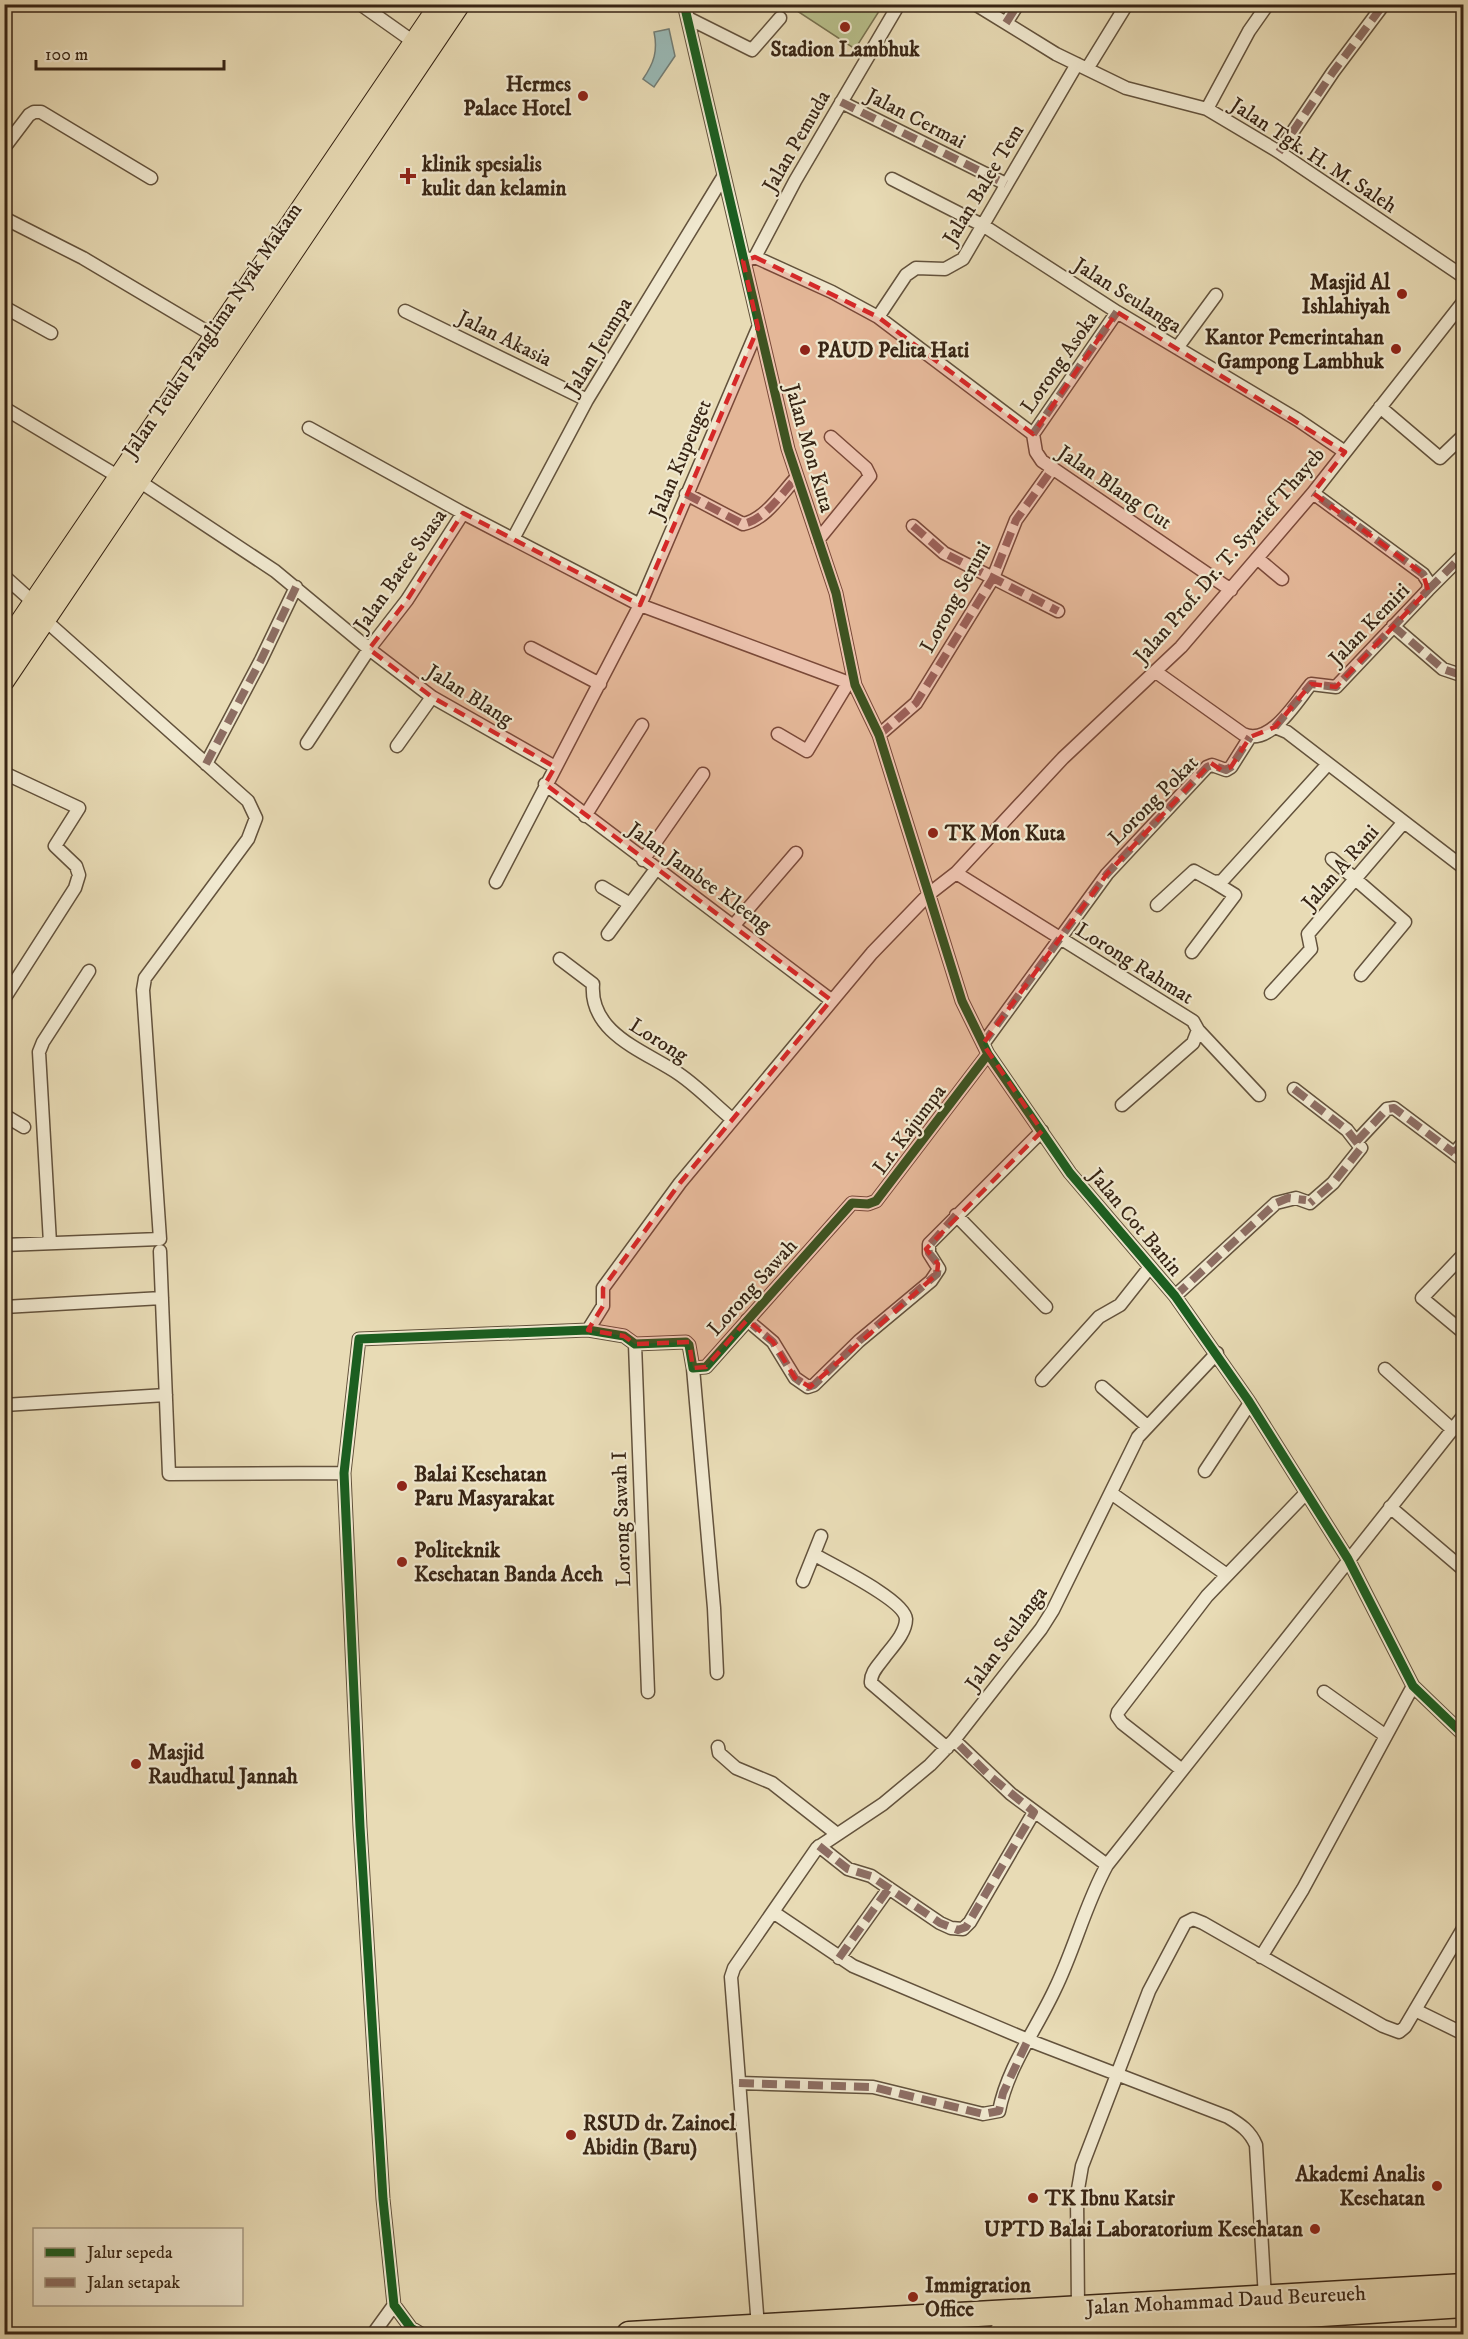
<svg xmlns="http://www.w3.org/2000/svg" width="1468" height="2339" font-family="'IM FELL DW Pica',serif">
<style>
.green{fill:#b8c08c;stroke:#787250;stroke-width:1.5}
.water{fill:#99b9b6;stroke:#727d75;stroke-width:1.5}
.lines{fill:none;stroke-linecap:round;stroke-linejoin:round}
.street-casing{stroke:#63523c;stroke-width:15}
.primary-casing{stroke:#372414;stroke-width:22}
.highway-casing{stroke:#372414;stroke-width:27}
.street{stroke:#f0e8cf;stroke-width:12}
.primary{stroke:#e8dbb5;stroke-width:20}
.highway{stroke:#e8dbb5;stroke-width:24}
.quiet{stroke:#8d6e63;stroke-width:8;stroke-dasharray:15 8;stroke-linecap:butt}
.cycleway-casing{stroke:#f0e8cf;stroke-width:13}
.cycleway{stroke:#1b5e20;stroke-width:9}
.marked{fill:#d62828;fill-opacity:0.2;stroke:#d62828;stroke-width:4.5;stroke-dasharray:12 8;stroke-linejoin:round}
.poi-dot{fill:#8f2418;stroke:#f0e8cf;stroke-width:2}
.labels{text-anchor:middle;stroke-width:4.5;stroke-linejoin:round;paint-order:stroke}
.poi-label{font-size:21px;font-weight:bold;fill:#372414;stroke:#f0e8cf;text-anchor:start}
.street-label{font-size:21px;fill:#372414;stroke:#f0e8cf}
</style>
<rect width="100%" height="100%" fill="#e8dbb5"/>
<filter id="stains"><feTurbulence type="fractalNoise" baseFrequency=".00333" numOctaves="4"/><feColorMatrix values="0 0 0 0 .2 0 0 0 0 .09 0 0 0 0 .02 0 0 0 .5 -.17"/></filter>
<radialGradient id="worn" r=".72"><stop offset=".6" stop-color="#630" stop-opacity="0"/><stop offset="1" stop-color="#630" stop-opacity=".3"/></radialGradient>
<path class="green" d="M788 5H883L855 49Z"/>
<path class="water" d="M669 29 675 56 654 87 643 79C654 63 658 51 654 32Z"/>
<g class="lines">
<g class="street-casing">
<path id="street" d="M360 4 418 45
M684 4 788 449 836 593 855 685 879 735 962 1001 988 1054 1070 1173 1175 1296 1248 1400 1348 1559 1413 1686 1464 1735
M975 4 1056 54 1126 88 1207 109 1279 152 1464 277
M688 18 752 50 780 18
M1006 23 1018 4
M1087 69 1127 4
M841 102 1006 184
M1207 109 1249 31 1268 4
M4 148 29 115 34 112H41L151 178
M1279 152 1333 72 1384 4
M892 179 984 226 1117 312 1298 420 1345 452
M4 218 83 258 216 337
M755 257 832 292 878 317 1033 434 1036 452 1042 461 1231 590
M747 260 755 257 795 181 899 4
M4 307 51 333
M405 311 587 400
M878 317 906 275 916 268 945 269 963 259 1077 64
M1177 348 1216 295
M1380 407 1440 458 1464 435
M4 408 119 477
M309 428 463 513 640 605 855 685
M1033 434 1117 312
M139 481 275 571 369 649 407 600 463 513
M686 494 743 524C765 520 782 493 797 477
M913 526 944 553 1058 611
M513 539 587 400 723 177
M818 540 870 476 866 468 831 437
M1257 558 1282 579
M4 576 33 602
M1428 590 1464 554
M1393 626 1443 669 1464 676
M531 648 600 684
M1156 672 1243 734C1270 747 1296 702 1311 684L1336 687 1428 590 1429 583 1423 574 1313 493
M1275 727 1287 732 1464 868
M778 734 807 751 848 683
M879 735 916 703 993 578 1016 520 1053 468
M307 743 369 649 432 697 555 767
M397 746 432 697
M206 764 261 660 296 587
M4 773 79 808 55 846 76 866 79 875 75 888 4 999
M545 784 831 1000
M585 816 642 725
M1332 859 1405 922 1361 975
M643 860 703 774
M956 873 1193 1021 1198 1030 1193 1043 1122 1105
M496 882 640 605 758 328
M602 887 630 904
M1157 905 1194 871 1214 882 1222 881 1328 764
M734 925 796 853
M608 934 656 869
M1192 952 1235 895 1214 882
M560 959 593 984C589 1034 645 1051 679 1074 698 1087 714 1104 732 1119
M1271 993 1311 949 1308 934 1403 823
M1198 1030 1259 1095
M983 1044 1107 874 1207 767 1212 765 1226 770 1231 767 1250 737
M4 1115 24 1127
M1357 1141 1387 1109 1394 1108 1454 1153
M1464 1142 1454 1153 1464 1161
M956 1215 1046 1307
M50 1243 39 1052 43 1042 89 971
M4 1245 160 1239 143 990 145 978 248 839 256 818 248 801 45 620
M160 1251 169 1474 344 1473
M1464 1254 1422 1298 1464 1333
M1175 1296 1276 1203 1296 1198 1310 1203 1333 1183 1361 1148 1347 1130 1294 1089
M4 1307 162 1298
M747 1320 773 1342 795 1378 808 1387 814 1385 859 1341 931 1281 939 1269 929 1253V1244L1042 1131
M588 1330 603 1306V1288L680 1183 872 953 929 894 956 873 1063 758 1181 647 1313 493 1464 301
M635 1344 648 1692
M693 1368 714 1608 717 1673
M1385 1369 1453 1430
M1042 1380 1099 1317 1120 1305 1150 1267
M1102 1387 1147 1426
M4 1405 166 1395
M1205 1471 1250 1403
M1111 1493 1227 1575
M1390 1507 1464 1570
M815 1555C832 1565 905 1600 906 1619 906 1632 894 1645 886 1655 880 1664 870 1672 871 1683L947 1748
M803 1581 821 1536
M1324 1692 1386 1736
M954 1740 1011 1794 1107 1865
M718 1747 719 1753 736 1768 772 1783 837 1834
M1182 1770 1122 1723 1117 1716 1118 1712 1207 1596 1306 1493
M819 1846 848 1869 871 1876 940 1923 951 1928 963 1929 970 1922 1034 1812
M773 1912 853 1966 1028 2040 1228 2117C1241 2125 1250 2131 1256 2145L1265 2298
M1261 1957 1303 1889 1413 1686
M839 1958 889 1888
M1415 2010 1464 2034
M739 2083 873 2087 983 2114 999 2111C1008 2066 1036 2030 1055 1989 1075 1948 1085 1905 1107 1865L1464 1415
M1078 2308 1077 2195 1082 2166 1149 1991 1185 1923 1193 1919 1203 1923 1383 2026 1399 2032 1405 2027 1464 1927
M758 2327 731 1977 734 1968 817 1848 883 1804 930 1765 954 1740 1041 1629 1053 1610 1138 1437 1217 1353
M373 2334 394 2305
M421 2334 411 2328 394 2305 383 2199 360 1827 344 1473 359 1339 588 1330 624 1336 635 1344 686 1342 689 1345 693 1368 706 1367 852 1203 868 1204 876 1201 988 1054"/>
</g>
<g class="primary-casing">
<path id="primary" d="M4 646 440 4
M4 681 460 4"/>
</g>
<g class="highway-casing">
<path id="highway" d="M629 2334 1464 2286
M1001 2334 1464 2305"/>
</g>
<use href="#street" class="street"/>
<use href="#primary" class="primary"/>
<use href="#highway" class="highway"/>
<path class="quiet" d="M1006 23 1018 4
M841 102 1006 184
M1279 152 1333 72 1384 4
M1033 434 1117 312
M686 494 743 524C765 520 782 493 797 477
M913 526 944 553 1058 611
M1428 590 1464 554
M1393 626 1443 669 1464 676
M1275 727 1311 684 1336 687 1428 590 1429 583 1423 574 1313 493
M879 735 916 703 993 578 1016 520 1053 468
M206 764 261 660 296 587
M983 1044 1107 874 1207 767 1212 765 1226 770 1231 767 1250 737
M1294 1089 1347 1130 1361 1148 1333 1183 1310 1203
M1357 1141 1387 1109 1394 1108 1454 1153
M1464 1142 1454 1153 1464 1161
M1175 1296 1276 1203 1288 1198 1306 1200
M747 1320 773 1342 795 1378 808 1387 814 1385 859 1341 937 1274 938 1264 929 1253 928 1247 956 1215
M819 1846 848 1869 871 1876 940 1923 958 1930 966 1927 1034 1812 991 1777 954 1740
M839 1958 889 1888
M739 2083 873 2087 983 2114 999 2111 1003 2093 1028 2040"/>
<g class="cycleway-casing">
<path id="cycleway" d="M684 4 788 449 836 593 855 685 879 735 962 1001 988 1054 1070 1173 1175 1296 1248 1400 1348 1559 1413 1686 1464 1735
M421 2334 411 2328 394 2305 383 2199 360 1827 344 1473 359 1339 588 1330 624 1336 635 1344 686 1342 689 1345 693 1368 706 1367 852 1203 868 1204 876 1201 988 1054"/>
</g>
<use href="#cycleway" class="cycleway"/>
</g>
<path class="marked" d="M755 257 878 317 1033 434 1117 312 1345 452 1313 493 1423 574 1428 590 1336 687 1311 684 1275 727 1250 737 1231 767 1221 770 1211 763 1107 874 983 1044 1042 1131 926 1249 938 1264 937 1274 810 1387 795 1378 773 1342 747 1320 706 1367 693 1368 689 1342 635 1344 624 1336 588 1330 603 1306V1288L680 1183 831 1000 545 784 555 767 432 697 369 649 407 600 463 513 640 605 758 328 743 261Z"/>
<g class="poi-dot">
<circle cx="845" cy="27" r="6"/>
<circle cx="583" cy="96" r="6"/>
<path d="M405 167h6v6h6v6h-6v6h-6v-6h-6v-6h6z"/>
<circle cx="1402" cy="294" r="6"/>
<circle cx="1396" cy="349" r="6"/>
<circle cx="805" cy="350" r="6"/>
<circle cx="933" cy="833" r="6"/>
<circle cx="402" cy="1486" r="6"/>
<circle cx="402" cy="1562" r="6"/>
<circle cx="136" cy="1764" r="6"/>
<circle cx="571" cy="2135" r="6"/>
<circle cx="1437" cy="2186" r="6"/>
<circle cx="1033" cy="2198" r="6"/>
<circle cx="1315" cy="2229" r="6"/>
<circle cx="913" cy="2297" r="6"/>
</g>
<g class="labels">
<g class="poi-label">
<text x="845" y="56" text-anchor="middle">Stadion Lambhuk</text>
<text x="571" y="91" text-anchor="end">Hermes<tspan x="571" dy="24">Palace Hotel</tspan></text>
<text x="422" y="171">klinik spesialis<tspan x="422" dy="24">kulit dan kelamin</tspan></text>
<text x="1390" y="289" text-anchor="end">Masjid Al<tspan x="1390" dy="24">Ishlahiyah</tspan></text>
<text x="1384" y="344" text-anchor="end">Kantor Pemerintahan<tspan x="1384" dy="24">Gampong Lambhuk</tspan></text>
<text x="817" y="357">PAUD Pelita Hati</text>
<text x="945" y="840">TK Mon Kuta</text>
<text x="414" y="1481">Balai Kesehatan<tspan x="414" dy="24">Paru Masyarakat</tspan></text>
<text x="414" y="1557">Politeknik<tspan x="414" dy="24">Kesehatan Banda Aceh</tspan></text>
<text x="148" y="1759">Masjid<tspan x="148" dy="24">Raudhatul Jannah</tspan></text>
<text x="583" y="2130">RSUD dr. Zainoel<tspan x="583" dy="24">Abidin (Baru)</tspan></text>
<text x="1425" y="2181" text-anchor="end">Akademi Analis<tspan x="1425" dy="24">Kesehatan</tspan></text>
<text x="1045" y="2205">TK Ibnu Katsir</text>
<text x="1303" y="2236" text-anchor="end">UPTD Balai Laboratorium Kesehatan</text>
<text x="925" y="2292">Immigration<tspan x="925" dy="24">Office</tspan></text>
</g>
<g class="street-label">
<text transform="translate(916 118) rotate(27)" y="7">Jalan Cermai</text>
<text transform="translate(796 141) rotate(-60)" y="7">Jalan Pemuda</text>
<text transform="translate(1314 155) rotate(33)" y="7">Jalan Tgk. H. M. Saleh</text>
<text transform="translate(983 184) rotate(-59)" y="7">Jalan Balee Tem</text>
<text transform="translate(1128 295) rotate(32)" y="7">Jalan Seulanga</text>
<text transform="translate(212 330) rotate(-56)" y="7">Jalan Teuku Panglima Nyak Makam</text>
<text transform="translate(505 338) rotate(26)" y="7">Jalan Akasia</text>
<text transform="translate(598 346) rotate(-59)" y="7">Jalan Jeumpa</text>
<text transform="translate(1059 362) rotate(-55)" y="7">Lorong Asoka</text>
<text transform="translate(810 448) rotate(74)" y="7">Jalan Mon Kuta</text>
<text transform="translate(680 459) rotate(-67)" y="7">Jalan Kupeuget</text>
<text transform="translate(1115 487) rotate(34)" y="7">Jalan Blang Cut</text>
<text transform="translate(1229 555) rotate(-49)" y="7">Jalan Prof. Dr. T. Syarief Thayeb</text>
<text transform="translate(400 570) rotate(-55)" y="7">Jalan Batee Suasa</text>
<text transform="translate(955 597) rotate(-61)" y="7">Lorong Seruni</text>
<text transform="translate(1369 624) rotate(-46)" y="7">Jalan Kemiri</text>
<text transform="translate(470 695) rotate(32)" y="7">Jalan Blang</text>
<text transform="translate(1153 800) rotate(-45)" y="7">Lorong Pokat</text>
<text transform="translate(1340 867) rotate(-49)" y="7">Jalan A Rani</text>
<text transform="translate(700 877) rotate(36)" y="7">Jalan Jambee Kleeng</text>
<text transform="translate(1135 963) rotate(32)" y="7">Lorong Rahmat</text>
<text transform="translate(659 1040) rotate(32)" y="7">Lorong</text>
<text transform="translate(909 1129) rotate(-53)" y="7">Lr. Kajumpa</text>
<text transform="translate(1136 1222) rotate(50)" y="7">Jalan Cot Banin</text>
<text transform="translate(752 1287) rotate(-48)" y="7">Lorong Sawah</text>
<text transform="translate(621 1519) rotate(-92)" y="7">Lorong Sawah I</text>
<text transform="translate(1006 1638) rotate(-54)" y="7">Jalan Seulanga</text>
<text transform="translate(1226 2300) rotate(-3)" y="7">Jalan Mohammad Daud Beureueh</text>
</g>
</g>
<rect width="1468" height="2339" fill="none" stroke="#e8dbb5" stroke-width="24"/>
<rect x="6" y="6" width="1456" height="2327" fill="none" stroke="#372414" stroke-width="3"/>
<rect x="12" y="12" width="1444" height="2315" fill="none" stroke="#372414" stroke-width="1.5"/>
<rect x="33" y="2228" width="210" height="78" fill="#f0e8cf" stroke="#a69a84" stroke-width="1.5"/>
<rect x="45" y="2248" width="30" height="9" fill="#1b5e20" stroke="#a69a84" stroke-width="1.5"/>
<text x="87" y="2258" font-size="18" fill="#372414">Jalur sepeda</text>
<rect x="45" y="2278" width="30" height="9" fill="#8d6e63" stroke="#a69a84" stroke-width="1.5"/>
<text x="87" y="2288" font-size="18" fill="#372414">Jalan setapak</text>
<path d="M36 60v9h188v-9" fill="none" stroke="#372414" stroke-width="3"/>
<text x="45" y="60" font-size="18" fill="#372414" stroke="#f0e8cf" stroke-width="4.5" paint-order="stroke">100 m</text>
<rect width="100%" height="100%" filter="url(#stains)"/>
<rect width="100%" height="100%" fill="url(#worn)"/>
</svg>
